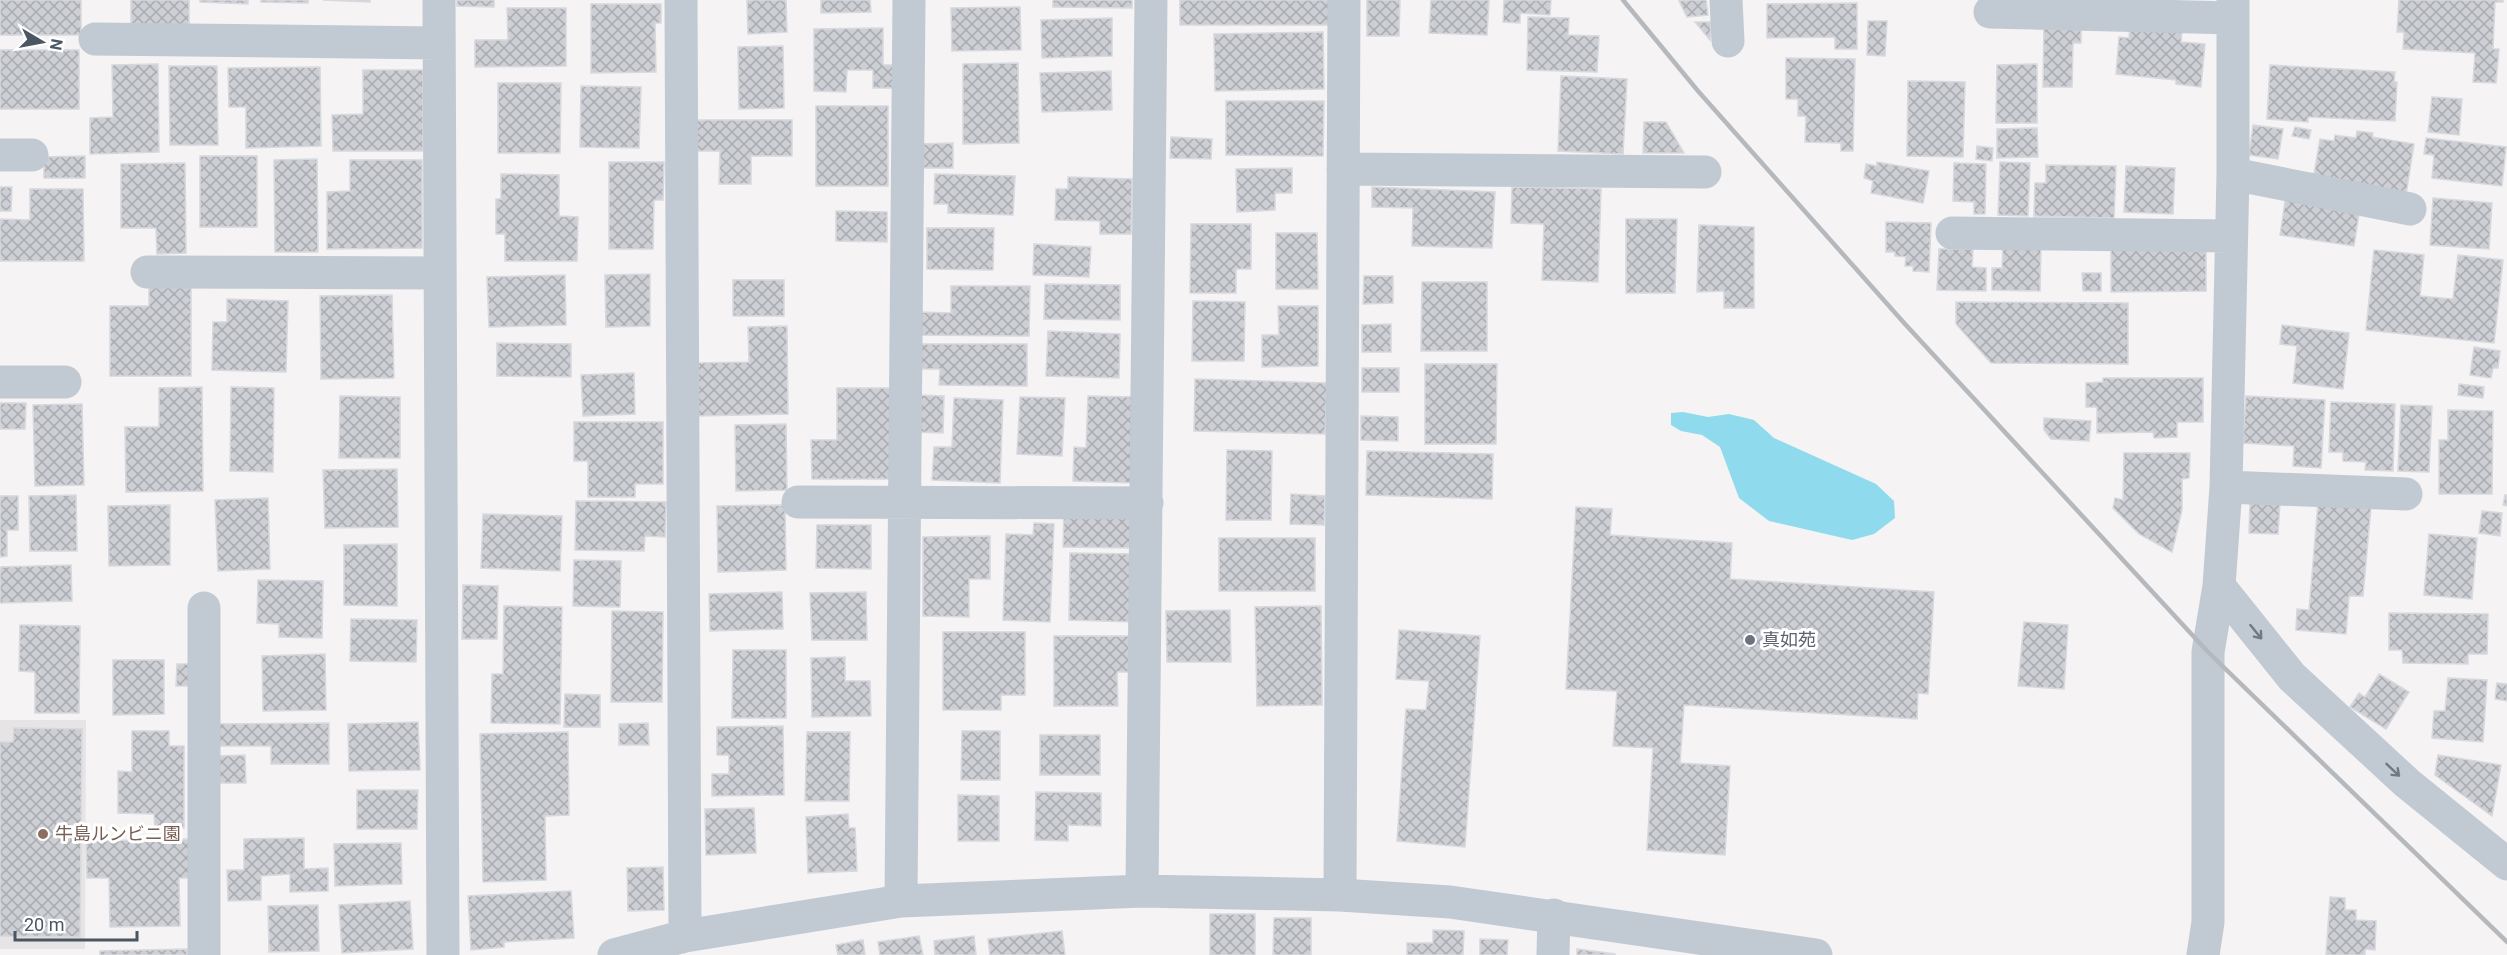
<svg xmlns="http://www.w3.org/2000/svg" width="2507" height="955" font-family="Roboto,'Noto Sans JP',sans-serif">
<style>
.education{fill:#e6e4e5}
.water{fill:#90daee}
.building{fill:url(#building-cross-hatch);stroke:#d7d9de;stroke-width:1.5}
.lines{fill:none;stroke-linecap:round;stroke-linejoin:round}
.minor{stroke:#c1cad2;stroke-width:33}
.rail{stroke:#b5b8bd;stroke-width:4.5}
.oneway{stroke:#6e7983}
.worship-dot{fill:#6b7280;stroke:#fff;stroke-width:2}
.education-dot{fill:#8d6e63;stroke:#fff;stroke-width:2}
.labels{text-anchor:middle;stroke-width:6;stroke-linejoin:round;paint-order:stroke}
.worship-label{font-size:18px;fill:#5b616d;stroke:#fff;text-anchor:start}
.education-label{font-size:18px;fill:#785e54;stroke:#fff;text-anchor:start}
</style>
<defs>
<pattern id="building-cross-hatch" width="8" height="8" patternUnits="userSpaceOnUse" patternTransform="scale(1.5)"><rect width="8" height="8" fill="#cdcfd5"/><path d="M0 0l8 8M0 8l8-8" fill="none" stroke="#a8abb0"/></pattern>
</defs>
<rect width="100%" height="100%" fill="#f5f3f3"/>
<path class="education" d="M0 720H86L85 949H0Z"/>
<path class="water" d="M1683 412 1708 417 1729 414 1754 420 1774 438 1876 484 1894 501 1895 518 1874 534 1852 540 1769 521 1739 498 1720 447 1702 435 1681 431 1671 425V413Z"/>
<path class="building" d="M0 0H81V35H0Z
M131 0H189V25H131Z
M200 0H248V4L200 2Z
M261 0H308V3L261 2Z
M323 0H370V2Z
M457 0H494V7L457 6Z
M747 0H786L787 32 748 34Z
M821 0H870L871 12 821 13Z
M1053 0H1132V8L1053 7Z
M1180 0H1329V25H1180Z
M1367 0H1400L1399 36H1367Z
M1431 0H1489L1487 35 1429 33Z
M1504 0H1551L1550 15 1520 13V23L1503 22Z
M1691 0H1706L1708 15 1687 17 1679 1Z
M2399 0H2503V2H2495L2493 49H2499L2496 83 2473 82 2475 53 2403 49 2404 32H2397Z
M1857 3V49H1835V37L1767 38V4Z
M591 4H661V23H655L656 72 591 73Z
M1020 7 1021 50 952 51 951 8Z
M507 8H566V66L475 67V40H508Z
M1528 17 1569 18 1568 35 1599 36 1597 72 1527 70Z
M1112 18V56L1042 58 1041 20Z
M1868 21H1887L1885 56 1867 55Z
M1695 22H1711L1710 40Z
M2044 23H2081V43H2073L2072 87H2043Z
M2130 25 2182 30 2181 42 2205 44 2201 87 2176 84V80L2116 74 2119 37 2129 38Z
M883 28V65H893V88H873V70H847L846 92 814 91V29Z
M1323 32 1324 89 1215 91 1214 34Z
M783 46 784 108 739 109 738 47Z
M0 50H79V109H0Z
M1786 58 1855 59 1853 151H1841V143L1805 142 1806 116H1798V99H1786Z
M1018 63 1019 143 963 144V64Z
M158 64 159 152 90 154V118L113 117 112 65Z
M2037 64V123H1996L1997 65Z
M2270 65 2395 72 2394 82H2397L2395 121 2308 117V122L2267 119Z
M169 66H217L218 145H170Z
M320 67 321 146 246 148V107H229L228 68Z
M363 70H423V151H333L332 115 363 114Z
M1111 71 1112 110 1042 112 1040 73Z
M1561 76 1627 79 1623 154 1558 151Z
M1908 81 1965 82 1963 157 1907 156Z
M498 83H561L560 153H498Z
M581 86 641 87 639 148 580 147Z
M2432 97 2462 99 2459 135 2428 132Z
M1226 101H1324L1323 156 1226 155Z
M816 106H888V186H816Z
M693 120H792V156H751V184H719L720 151H693Z
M1644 122H1666L1684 153H1643Z
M2253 125 2283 129 2278 159 2249 155Z
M2295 127 2311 130 2309 139 2292 136Z
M2037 128 2038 157 1997 158V129Z
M2357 131 2373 133 2372 137 2414 144 2406 195 2313 180 2320 139 2334 141 2335 135 2356 138Z
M1171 137 1212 139 1211 159 1170 158Z
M2426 138 2506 147 2502 186 2432 178 2434 155 2424 154Z
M953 143V168H920V144Z
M1977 146 1993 148 1992 161 1976 159Z
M85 156V178H44V157Z
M200 156H257V227H200Z
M317 159 318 252H275L274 160Z
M350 160H422V248L327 249V192L350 191Z
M609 162H664L663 200H654L653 249H609Z
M1877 162 1929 171 1923 203 1871 193 1873 181 1864 178 1866 164 1877 166Z
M2000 162 2030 163 2028 216 1998 215Z
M185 163 186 253 157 254 156 228H121V164Z
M1954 163 1986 164 1985 214H1974V202L1953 201Z
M2046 165 2116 166 2114 218 2034 216 2035 183H2046Z
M2126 166 2175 168 2173 214 2124 212Z
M1292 168V193H1275V210L1237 212 1236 169Z
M501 174 559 175V216L578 217 577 261H505V234H496V199H501Z
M935 174 1015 176 1013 215 948 213V204H934Z
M1068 177 1132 179 1131 234H1100V221L1055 220 1056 189H1068Z
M0 187H12L11 211H0Z
M1372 187 1495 192 1492 248 1412 246 1413 208 1372 207Z
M1512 187 1601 189 1598 282 1542 280 1544 224 1511 223Z
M30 189H83L84 261H0V219L30 220Z
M2286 195 2359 214 2354 246 2280 235Z
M2433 198 2492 203 2489 249 2430 245Z
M836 211 887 212V242L836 241Z
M1626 219H1677L1675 293H1626Z
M1886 222 1931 223 1929 272 1913 271V266H1905L1906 257 1895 256V252H1886Z
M1191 224H1251V269H1236V293H1190Z
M1699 225 1754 227V308H1724V291L1697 292Z
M927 228H994L993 270 927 269Z
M1276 233H1317L1318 289H1276Z
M1034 244 1091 247 1089 277 1033 275Z
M2206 245V291L2111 292V246Z
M2003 246H2041L2040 291 1992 290V268H2002Z
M1939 249H1973L1972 267 1986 268V291L1937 290Z
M2374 250 2424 255 2420 296 2453 299 2458 255 2503 260 2494 343 2366 330Z
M2082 273H2101V291H2083Z
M650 274V326L606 327 605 275Z
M565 275 566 325 489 327 487 277Z
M1364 276H1393V303L1363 304Z
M733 280H784V316H733Z
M1422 282H1487V351H1421Z
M1045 284 1120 285V320L1044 319Z
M951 286H1030L1029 336 918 335V312L951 313Z
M149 287H191V376H110V306H149Z
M392 295 394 378 321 379 320 296Z
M227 299 288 301 286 372 212 370 213 322H227Z
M1193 301 1245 302 1244 361H1192Z
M1956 302 2128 303V364L1991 363 1956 324Z
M1278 306H1318V366L1262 367V335H1279Z
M1391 324V352H1362V325Z
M2282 325 2349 333 2343 389 2293 383 2297 346 2280 344Z
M787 326 788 414 698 416 697 363 749 362 748 327Z
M1048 331 1120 334 1119 378 1046 376Z
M497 343 571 344V377L497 376Z
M918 344H1027V386L939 385 940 369H918Z
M2474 347 2500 351 2498 368H2493L2491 378 2470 375Z
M1425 364H1497L1496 444H1425Z
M1362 368H1399V392H1362Z
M634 373 635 414 583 416 581 375Z
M2103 378H2203V422H2177V437L2154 438 2153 432 2097 433V407H2086V383L2103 382Z
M1195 379 1327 383 1325 434 1194 431Z
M2459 384 2484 387 2483 398 2458 395Z
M202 387 203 491 126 492 125 427H159V388Z
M231 387 274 388 273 472 230 471Z
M837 388H891V479H812L811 440H837Z
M918 395 944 396 943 433 917 432Z
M340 396 400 397V458H339Z
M1088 396 1136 397 1134 483 1073 481 1074 447 1086 448Z
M2246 396 2325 400 2321 468 2293 466 2294 446 2243 443Z
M1020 397 1065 398 1062 456 1017 454Z
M954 398 1003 400 1000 483 932 480 934 447H952Z
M2331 402 2395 404 2393 471 2365 470 2366 462 2343 461V452H2329Z
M0 403H26L25 429H0Z
M82 404 84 485 35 486 33 405Z
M2401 405 2432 406 2429 472 2398 471Z
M2448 410 2493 411 2492 494H2439V440H2448Z
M1361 416 1398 417V441L1361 440Z
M2044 418 2091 421 2089 441 2051 439 2044 430Z
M574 422H663V484H635V497H588V461H574Z
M786 424 787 490 736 491 735 425Z
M1227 450 1272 451 1271 520H1226Z
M1367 451 1493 454 1492 499 1366 495Z
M2124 453H2190L2189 478 2182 479V510L2172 552 2139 534 2113 508 2115 498 2123 500Z
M397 469 398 527 325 528 323 470Z
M1291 494 1325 496 1324 525 1290 524Z
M76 495 77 551H30L29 496Z
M2505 495H2507V506L2503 505Z
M0 496H18V530H7V556L0 557Z
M268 498 270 569 218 571 215 500Z
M576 501 666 502 665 537 645 536 644 551 575 550Z
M2250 501 2280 502 2278 534 2249 533Z
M2318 503 2371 507 2363 596H2349L2346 634 2296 630 2297 609 2309 610Z
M170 505V565L109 566 108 506Z
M785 505 786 570 718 572 717 506Z
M1576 507 1612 509 1610 535 1732 543 1730 579 1934 592 1928 694 1918 693 1917 719 1684 705 1680 763 1730 766 1725 855 1647 850 1653 748 1613 746 1617 691 1566 689Z
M2482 511 2502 513 2500 536 2479 533Z
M1064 512 1134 513 1133 548 1063 547Z
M483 514 562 516 560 571 481 568Z
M1034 523 1054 524 1050 622 1003 620 1006 534 1033 535Z
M817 525H871V569L816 568Z
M2429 534 2477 538 2472 599 2424 595Z
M990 536V579H969V617L923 616V537Z
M1219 538H1315V591H1219Z
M397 544V606L344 605V545Z
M1070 553 1134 554 1133 622 1069 620Z
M574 560 621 561 620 607 573 606Z
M71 565 72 601 0 603V567Z
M258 580 323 581 322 638 279 637V624L257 623Z
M463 585 498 586 497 639H462Z
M782 592 783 629 710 631 709 594Z
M866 592 867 640H812L810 593Z
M504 606 562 607 560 724 491 723 492 674H503Z
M1321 606 1322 705 1257 706 1255 607Z
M1230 610 1231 662H1167L1166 611Z
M612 611 663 612 662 702H611Z
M2389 613 2488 614 2487 654H2468V664L2403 663 2402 650H2389Z
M351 619 417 620 416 662 350 661Z
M2024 622 2068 625 2064 689 2018 686Z
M20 625 80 626 79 713H35V672L19 671Z
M1399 630 1480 636 1465 847 1397 841 1406 709 1426 710 1429 681 1396 679Z
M943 632H1025V695H1001V710H943Z
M1054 636H1129V672H1117L1118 706H1054Z
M733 650H786V718H732Z
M325 654 326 710 263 711 262 656Z
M845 657V681H870L871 716 812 717 811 658Z
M113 660H164V714L113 715Z
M177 664H192V686H176Z
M2379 674 2409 692 2386 729 2350 707 2359 693 2365 697Z
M2448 678 2487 680 2483 742 2432 738 2434 711H2445Z
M2497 683 2507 684V701L2495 699Z
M565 694 600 695V727H564Z
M418 722 420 770 349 771 348 724Z
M329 723V764H271V746H219L218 724Z
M648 723 649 745H619V724Z
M783 726 784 795 712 796V774H729V755H717V727Z
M14 728 82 729 80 937 0 936V742H13Z
M132 731H169V746H184V828H155L154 814 118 813V771L132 772Z
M962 731H1000V780H961Z
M568 732 569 815 545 816 546 880 483 882 480 734Z
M807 732H850L849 801H805Z
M1040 735H1100V775H1040Z
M245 755 246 783H218V756Z
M2438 755 2501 765 2492 816 2435 775Z
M357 790H418L417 829H357Z
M1036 792 1101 793V826L1068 825V841L1035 840Z
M958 795 999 796V841H958Z
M754 808 756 853 706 855 705 809Z
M848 814 849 828H855L857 871 808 873 806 817Z
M304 838V869L328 868V891L290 892V874L261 876V900L228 901 227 870H244V839Z
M190 839 191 878H179L180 926 110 927 109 878H87L86 841Z
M401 843 402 884 335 886 334 844Z
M663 867 664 910 628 911 627 868Z
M571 891 574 938 504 942V947L471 950 468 896Z
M2330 897 2345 898V910H2356V920L2376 921 2375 950 2365 949V955H2326Z
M410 901 413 949 342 953 339 905Z
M318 905 319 951 269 952 268 906Z
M1210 914H1255V955H1210Z
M1274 918H1311V955H1273Z
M1433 930 1464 931 1463 955H1407V943H1433Z
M1062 931 1065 955H990L988 939Z
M919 936 923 955H880L878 942Z
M974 936 976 955H935L934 941Z
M1480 939 1508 940 1507 955H1480Z
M863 940 865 955H838L836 945Z
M187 949V955H100V951Z
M1577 949 1615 954V955H1577Z"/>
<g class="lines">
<path class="minor" d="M439 0 443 955
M681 0 685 936
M1726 0 1728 41
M1990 12 2233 18
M95 39 439 43
M0 155H32
M1343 169 1705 172
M2233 174 2410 209
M1952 233 2230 236
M147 272 438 273
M0 382H65
M2226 487 2406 494
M798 502 1147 503
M2219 586 2292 677 2407 783 2507 864
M1142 891 1151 0
M1340 895 1344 0
M901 901 909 0
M204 955V608
M614 955 685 936 901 901 1142 891 1340 895 1450 902 1816 955
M1553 955 1554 915
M2203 955 2208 922V652L2219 586 2226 487 2233 174V0"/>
<path class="rail" d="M1623 0 1698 91 1905 324 2208 652 2507 942"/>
</g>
<defs><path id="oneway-shaft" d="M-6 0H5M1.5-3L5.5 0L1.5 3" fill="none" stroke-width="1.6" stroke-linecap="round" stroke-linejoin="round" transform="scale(1.5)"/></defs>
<g class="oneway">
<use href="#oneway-shaft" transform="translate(2256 632) rotate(51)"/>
<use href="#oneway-shaft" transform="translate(2393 770) rotate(43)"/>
</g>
<circle class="worship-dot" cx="1750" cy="640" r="6"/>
<circle class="education-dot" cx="43" cy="834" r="6"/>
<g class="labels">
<g class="worship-label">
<text x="1762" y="646">真如苑</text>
</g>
<g class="education-label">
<text x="55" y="840">牛島ルンビニ園</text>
</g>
</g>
<g transform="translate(42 42) rotate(100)" stroke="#ffffff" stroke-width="4.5" paint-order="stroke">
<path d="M0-4.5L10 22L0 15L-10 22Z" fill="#4a5661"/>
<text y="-9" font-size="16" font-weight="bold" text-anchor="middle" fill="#4a5661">N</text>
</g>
<path d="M15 931v9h122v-9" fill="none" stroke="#4a5661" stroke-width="3"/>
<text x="24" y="931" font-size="18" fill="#4a5661" stroke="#ffffff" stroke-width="4.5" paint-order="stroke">20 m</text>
</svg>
